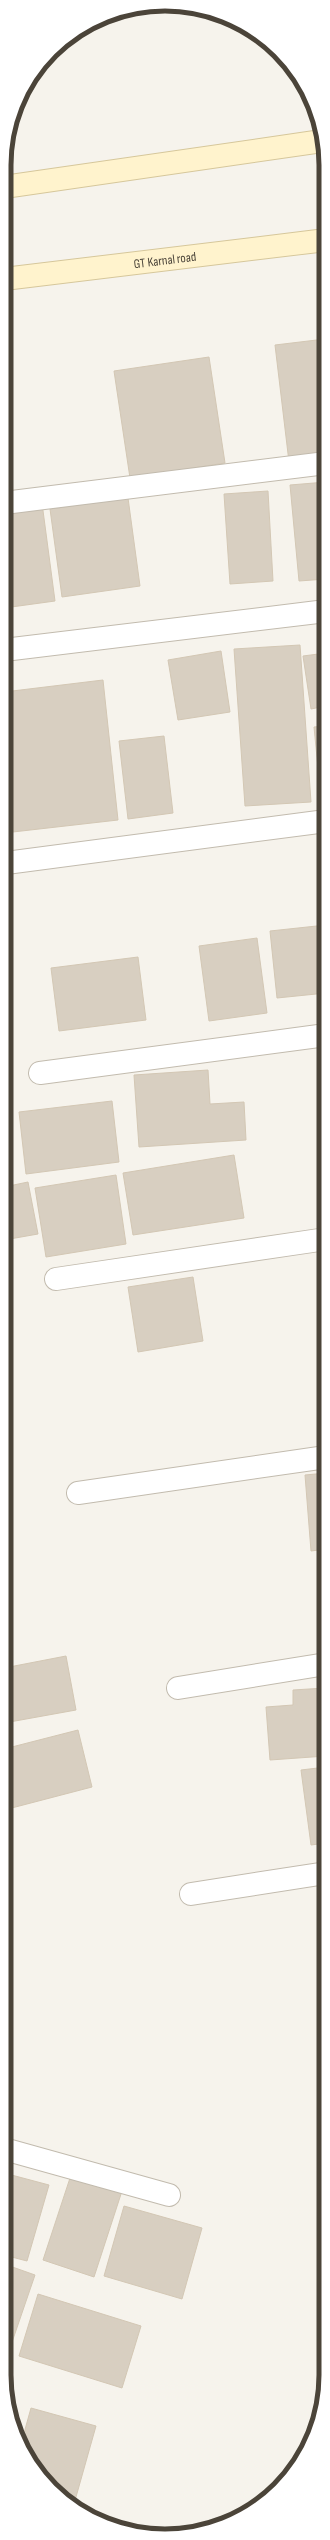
<svg xmlns="http://www.w3.org/2000/svg" width="330" height="2540" font-family="'Sofia Sans Condensed',sans-serif">
<style>
.building{fill:#d8cfc1;stroke:#d3c7b4}
.lines{fill:none;stroke-linecap:round;stroke-linejoin:round}
.street-casing{stroke:#c2bbae;stroke-width:24}
.secondary-casing{stroke:#d6c79b;stroke-width:24}
.street{stroke:#fff;stroke-width:22}
.secondary{stroke:#fff3cd;stroke-width:22}
.labels{text-anchor:middle;stroke-width:3.5;stroke-linejoin:round;paint-order:stroke}
.street-label{font-size:13px;fill:#4b4439;stroke:#fff}
.rim{fill:none;stroke:#4b4439;stroke-width:5}
</style>
<rect width="100%" height="100%" fill="#f6f3ec"/>
<path class="building" d="M325 339 326 457 289 462 275 345Z
M209 357 225 463 130 478 114 371Z
M326 482V579L299 581 290 485Z
M268 491 273 581 230 584 224 494Z
M128 498 140 586 62 597 50 509Z
M42 503 55 601 4 608V509Z
M300 645 311 802 245 806 234 649Z
M221 651 230 712 178 720 168 660Z
M326 653V706L311 709 303 656Z
M103 680 118 820 4 833V692Z
M326 726V787L320 788 314 727Z
M164 736 173 813 128 819 119 741Z
M326 925V993L277 998 270 931Z
M257 938 267 1013 209 1021 199 946Z
M138 957 146 1020 59 1031 51 968Z
M208 1070 210 1104 244 1102 246 1140 139 1147 134 1075Z
M112 1101 119 1162 26 1174 19 1112Z
M234 1155 244 1218 133 1235 123 1173Z
M116 1175 126 1244 46 1257 35 1188Z
M28 1182 38 1234 4 1240V1187Z
M193 1277 203 1341 138 1352 128 1287Z
M326 1473V1549L311 1551 305 1475Z
M326 1556V1627L318 1557Z
M66 1656 76 1710 4 1723V1668Z
M325 1688 326 1756 270 1760 266 1707 293 1705V1690Z
M78 1730 92 1787 4 1810V1749Z
M326 1767V1843L311 1845 301 1770Z
M4 2173 49 2185 27 2261 4 2255Z
M71 2175 122 2191 94 2277 43 2260Z
M124 2206 202 2228 182 2299 104 2276Z
M4 2264 35 2275 10 2348 4 2346Z
M38 2294 141 2326 122 2388 19 2356Z
M31 2408 96 2426 74 2504 51 2489 21 2444Z"/>
<g class="lines">
<g class="street-casing">
<path id="street" d="M4 503 326 463
M4 650 326 611
M6 863 326 821
M40 1073 326 1035
M56 1279 326 1239
M78 1493 326 1457
M178 1688 326 1664
M191 1894 326 1873
M4 2149 169 2195"/>
</g>
<g class="secondary-casing">
<g id="secondary">
<path d="M4 187 322 141"/>
<path id="s1" d="M4 279 326 240"/>
</g>
</g>
<use href="#street" class="street"/>
<use href="#secondary" class="secondary"/>
</g>
<g class="labels">
<g class="street-label">
<text dy="5" stroke="none"><textPath href="#s1" startOffset="162">GT Karnal road</textPath></text>
</g>
</g>
<path d="M0 0H330V2540H0ZM165 11H165A154 154 0 0 1 319 165V2375A154 154 0 0 1 165 2529H165A154 154 0 0 1 11 2375V165A154 154 0 0 1 165 11Z" fill="#fff" fill-rule="evenodd"/>
<path class="rim" d="M165 11H165A154 154 0 0 1 319 165V2375A154 154 0 0 1 165 2529H165A154 154 0 0 1 11 2375V165A154 154 0 0 1 165 11Z"/>
</svg>
